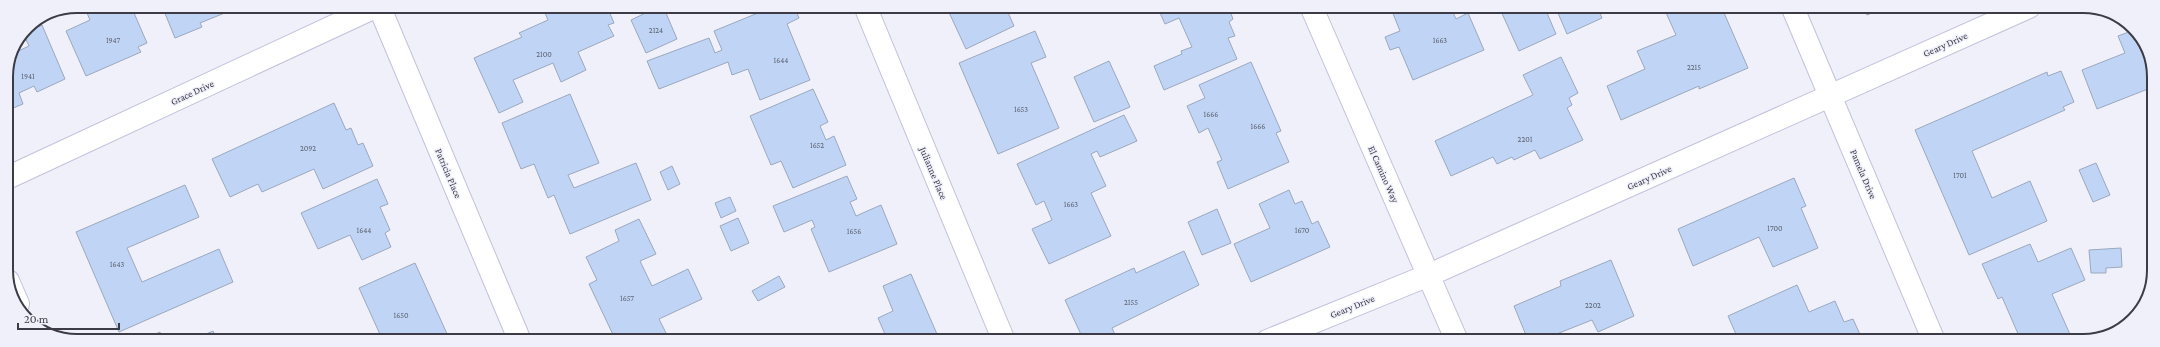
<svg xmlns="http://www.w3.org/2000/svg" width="2160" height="347" font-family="'Crimson Pro',serif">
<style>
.building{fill:#c0d5f5;stroke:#9aa8be}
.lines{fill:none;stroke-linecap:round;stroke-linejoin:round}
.minor-casing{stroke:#c2c1db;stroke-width:24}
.minor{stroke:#fff;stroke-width:22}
.labels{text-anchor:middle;stroke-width:3;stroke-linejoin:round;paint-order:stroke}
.number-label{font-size:8px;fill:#5d6272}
.street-label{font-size:10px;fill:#3c3b46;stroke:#f0f0fb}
.rim{fill:none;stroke:#3c3b46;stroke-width:2}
</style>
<rect width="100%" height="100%" fill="#f0f0fb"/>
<path class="building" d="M84 6H124L125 8 131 6 147 43 138 47 141 52 86 76 66 31 90 20Z
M162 6H242L200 23 202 27 175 38Z
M560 6H607L614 23 608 25 614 36 578 52 586 70 561 82 553 63 513 80 523 102 499 113 474 58 522 37 519 33 548 20 545 13Z
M660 6H663L677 39 646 53 631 20Z
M775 6H794L799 18 787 24 810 80 760 100 748 69 732 75 728 62 659 89 647 61 709 38 715 53 722 50 714 31Z
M946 6H1005L1014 26 966 49Z
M1157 6H1228L1233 19 1229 22 1235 36 1228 38 1237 59 1164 90 1154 66 1182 54 1181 51 1192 47 1179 18 1165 24Z
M1390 6H1450L1456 19 1468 13 1484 50 1413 80 1399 47 1390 50 1385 37 1400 31Z
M1506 6H1544L1556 34 1519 51 1500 9Z
M1555 6H1597L1602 18 1567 34Z
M1663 6H1721L1748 68 1699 89V86L1621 120 1607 86 1645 69 1637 51 1676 35Z
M1863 7H1885L1867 15Z
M42 25 65 79 37 92 34 86 19 93 23 104 6 111V77L12 50 14 53 29 46 23 33Z
M2134 30 2153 63V87L2097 109 2082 70 2125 53 2118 36Z
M1035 31 1046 57 1031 63 1059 128 998 154 959 63Z
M1561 57 1578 93 1569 98 1572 105 1567 108 1583 140 1540 159 1535 150 1514 160 1512 157 1497 164 1493 157 1451 176 1435 141 1533 95 1523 75Z
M1109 61 1130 107 1094 122 1074 77Z
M1251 62 1281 131 1276 133 1289 162 1228 189 1217 162 1222 160 1208 128 1199 133 1187 106 1205 98 1199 85Z
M2061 71 2074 102 2063 107 2065 110 1972 151 1992 198 2030 181 2047 221 1969 255 1915 130 2047 72 2048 76Z
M813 89 828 122 820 126 826 140 834 136 846 165 793 188 781 161 771 165 750 116Z
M570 94 599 163 568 175 574 188 636 163 651 200 570 234 554 195 548 198 534 164 521 169 502 123Z
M334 103 346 130 351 128 358 145 363 143 373 166 323 189 314 169 262 192 258 184 230 197 212 159Z
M1124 115 1137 141 1100 157 1097 151 1091 154 1106 186 1091 193 1111 236 1049 264 1032 229 1052 220 1044 201 1036 205 1017 164Z
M2096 163 2110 195 2093 202 2079 170Z
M672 166 680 184 668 190 660 172Z
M847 176 857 199 850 202 856 216 881 205 897 244 829 272 811 229 815 227 812 220 784 232 773 206Z
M1794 178 1806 206 1801 208 1818 248 1773 267 1759 237 1693 266 1678 229Z
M377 179 388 204 380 207 390 230 385 233 391 247 362 260 350 235 318 249 301 213Z
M185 185 199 217 127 248 142 282 219 249 233 282 119 332 76 232Z
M1289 190 1295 204 1302 201 1312 224 1318 221 1330 247 1251 282 1234 244 1270 228 1259 204Z
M730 197 736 211 721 218 715 203Z
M1217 209 1231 243 1202 255 1188 222Z
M738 218 749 243 731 251 720 226Z
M639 219 656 254 640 261 652 286 688 269 702 299 659 319 667 335 655 341H616L589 284 597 280 586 257 619 241 615 230Z
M2030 244 2038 262 2071 248 2085 280 2052 294 2073 341H2017L2016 337 2019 336 2002 297 1998 299 1982 264Z
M2121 248 2122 267 2106 268V273H2091L2089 250Z
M1184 251 1199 285 1112 328 1117 339 1084 341 1065 300 1134 268 1136 273Z
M1611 260 1634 316 1598 332 1592 320 1559 333 1563 341H1526L1528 340 1514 306 1561 286 1560 281Z
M415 263 448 336 437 341H383L359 288Z
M911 274 917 288 940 341H888L878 318 893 311 883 286Z
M779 276 785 287 758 301 752 291Z
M1797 285 1809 312 1835 301 1844 322 1853 319 1863 341H1739L1728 316Z
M213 331 217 340H192Z
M160 332 163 340H141Z"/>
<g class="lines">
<g class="minor-casing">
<path id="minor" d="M379 6 520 341
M865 6 1004 341
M1311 6 1457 341
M1792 6 1934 341
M7 178 377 6
M8 281 18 304
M1267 341 1429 275 2029 7"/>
</g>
<use href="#minor" class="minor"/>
</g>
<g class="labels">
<g class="number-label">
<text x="656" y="33">2124</text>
<text x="113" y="43">1947</text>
<text x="1440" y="43">1663</text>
<text x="544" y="57">2100</text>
<text x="781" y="63">1644</text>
<text x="1694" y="70">2215</text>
<text x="28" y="79">1941</text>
<text x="1021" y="112">1653</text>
<text x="1211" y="117">1666</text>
<text x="1258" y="129">1666</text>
<text x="1525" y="142">2201</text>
<text x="817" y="148">1652</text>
<text x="308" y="151">2092</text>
<text x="1960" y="178">1701</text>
<text x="1071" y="207">1663</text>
<text x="1775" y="231">1700</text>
<text x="364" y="233">1644</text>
<text x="1302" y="233">1670</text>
<text x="854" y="234">1656</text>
<text x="117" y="267">1643</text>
<text x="627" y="301">1657</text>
<text x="1131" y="305">2155</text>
<text x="1593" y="308">2202</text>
<text x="401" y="318">1650</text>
</g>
<g class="street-label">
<text transform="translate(1945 44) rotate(-24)" y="4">Geary Drive</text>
<text transform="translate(192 92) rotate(-25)" y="4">Grace Drive</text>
<text transform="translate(449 173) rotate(67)" y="4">Patricia Place</text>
<text transform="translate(934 173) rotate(67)" y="4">Julianne Place</text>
<text transform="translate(1384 174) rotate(66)" y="4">El Camino Way</text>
<text transform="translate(1864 174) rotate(67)" y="4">Pamela Drive</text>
<text transform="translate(1649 177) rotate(-24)" y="4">Geary Drive</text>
<text transform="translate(1352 306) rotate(-22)" y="4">Geary Drive</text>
</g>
</g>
<path d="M0 0H2160V347H0ZM77 13H2083A64 64 0 0 1 2147 77V270A64 64 0 0 1 2083 334H77A64 64 0 0 1 13 270V77A64 64 0 0 1 77 13Z" fill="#f0f0fb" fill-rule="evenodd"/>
<path class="rim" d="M77 13H2083A64 64 0 0 1 2147 77V270A64 64 0 0 1 2083 334H77A64 64 0 0 1 13 270V77A64 64 0 0 1 77 13Z"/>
<path d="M18 323v6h101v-6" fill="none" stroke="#3c3b46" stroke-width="2"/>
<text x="24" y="323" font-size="12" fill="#3c3b46" stroke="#f0f0fb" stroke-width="3" paint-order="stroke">20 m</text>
</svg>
